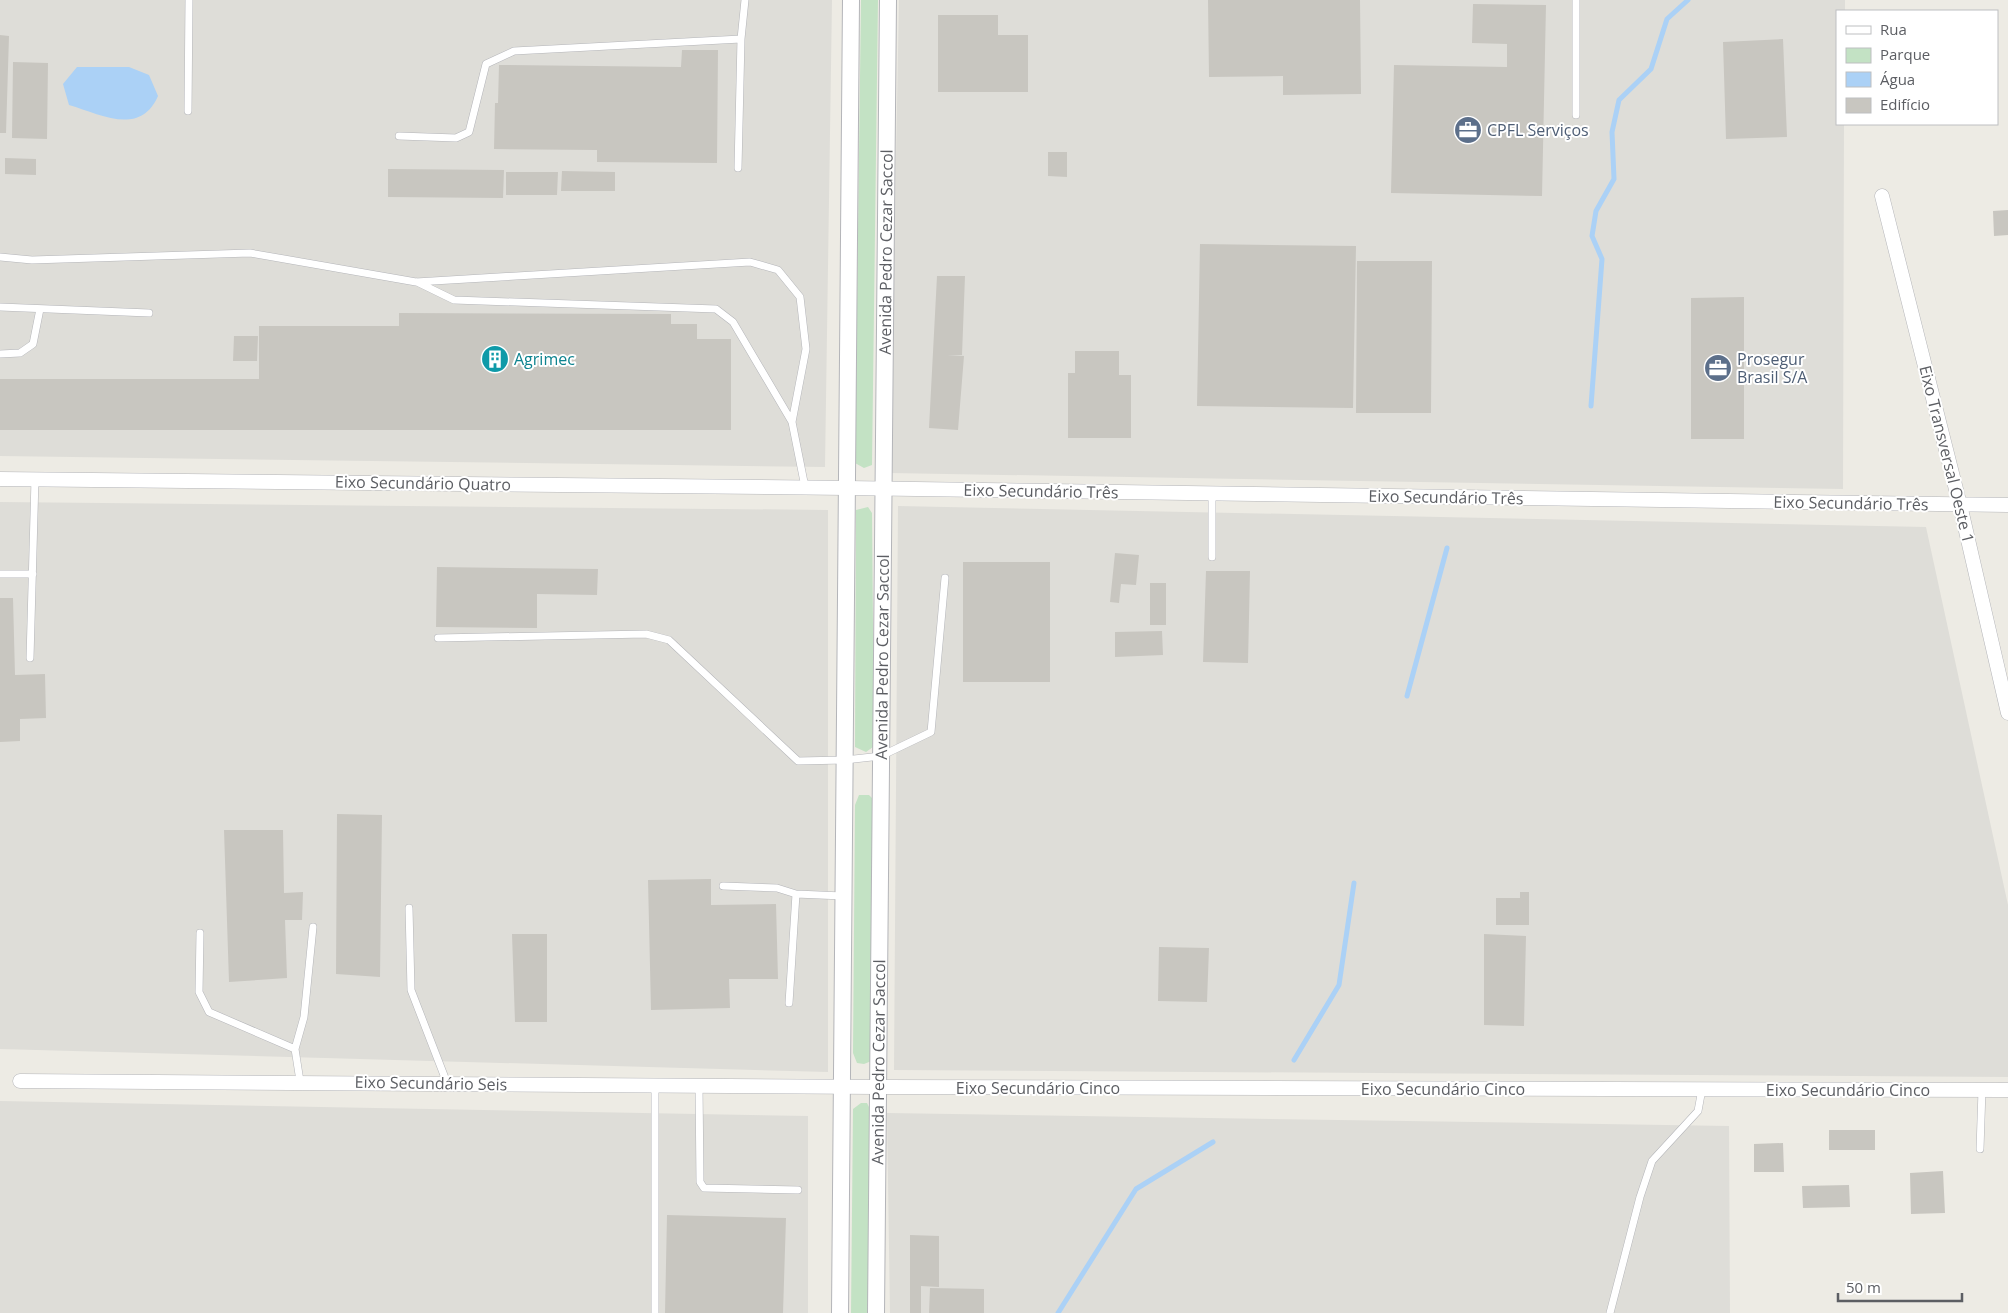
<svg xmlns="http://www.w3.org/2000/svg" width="2008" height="1313" font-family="'Open Sans',sans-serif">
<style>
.industrial{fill:#deddd8}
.green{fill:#c3e2c4}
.water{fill:#abd1f6}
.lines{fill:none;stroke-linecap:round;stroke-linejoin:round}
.stream{stroke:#abd1f6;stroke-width:5}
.building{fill:#c8c6c0}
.service-casing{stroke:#b4b5b9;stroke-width:8}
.minor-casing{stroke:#b4b5b9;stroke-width:15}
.tertiary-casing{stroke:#b4b5b9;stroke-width:18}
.service{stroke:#fff;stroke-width:7}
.minor{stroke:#fff;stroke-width:14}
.tertiary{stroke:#fff;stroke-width:16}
.labels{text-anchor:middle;stroke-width:4;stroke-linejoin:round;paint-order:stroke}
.service-label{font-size:16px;fill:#4e5e75;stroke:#fff;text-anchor:start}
.street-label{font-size:16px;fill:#5c5e63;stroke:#fff}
.culture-label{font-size:16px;fill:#0d838f;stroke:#fff;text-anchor:start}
</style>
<rect width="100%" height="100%" fill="#edebe4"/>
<path class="industrial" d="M0 0H832L825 467 0 456Z
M899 0H1845V11H1837V124H1844L1843 489 890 473Z
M0 502 828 510V1072L0 1049Z
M898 506 1926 527 2008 905V1077L894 1070Z
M0 1101 808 1116V1313H0Z
M887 1113 1729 1126 1730 1313H890Z"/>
<path class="green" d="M861 0H878L872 465 864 468 855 463Z
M868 507 872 513 874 739 873 747 866 752 855 747 856 510Z
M859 795H869L875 801 874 1060 864 1064 857 1063 853 1053 855 805Z
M861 1103H867L871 1111V1313H851L853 1109Z"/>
<path class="water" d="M77 67H129L149 75 158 96C140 137 100 114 69 105L63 84Z"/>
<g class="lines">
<path class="stream" d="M1591 406 1602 259 1592 236 1596 211 1614 179 1612 132 1619 100 1651 69 1667 19 1688 0
M1407 696 1447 548
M1294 1060 1339 985 1354 883
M1058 1313 1136 1189 1213 1142"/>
</g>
<path class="building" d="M1208 0H1360L1361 94 1283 95V76L1209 77Z
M1473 4 1546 5 1542 196 1391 193 1394 65 1507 67V44L1472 43Z
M938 15H998V35H1028V92H938Z
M0 35 9 36 6 133H0Z
M1783 39 1787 137 1726 139 1723 42Z
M682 50H718L717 163 597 162V150L494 149 495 103H498L499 65 681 67Z
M13 62 48 63 47 139 12 138Z
M1048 152H1067V177L1048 176Z
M5 158 36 159V175L5 174Z
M388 169 504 170 503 198 388 197Z
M562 171 615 172V191H561Z
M506 172H558L557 195H506Z
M2008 210V235L1994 236 1993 211Z
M1200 244 1356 246 1353 408 1197 406Z
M1357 261H1432L1431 413H1356Z
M937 276H965L962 355H947L964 356 958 430 929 428Z
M1744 297V439H1691V298Z
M399 313 671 314V324H697V339H731V430H0V379H259V326H399Z
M234 336H258L257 361H233Z
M1075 351H1119V375H1131V438H1068V373H1075Z
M1115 553 1139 555 1136 585 1121 584 1119 603 1110 602Z
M963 562H1050V682H963Z
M437 567 598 569 597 595 537 594V628L436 627Z
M1206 571H1250L1248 663 1203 662Z
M1150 583H1166V625H1150Z
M0 598H13L15 675 45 674 46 718 20 719V741L0 742Z
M1162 631 1163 655 1115 657V632Z
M337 814 382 815 380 977 336 974Z
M224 830H283L284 893 303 892 302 920H285L287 978 229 982Z
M711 879V905L776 904 778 979H729L730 1008 651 1010 648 880Z
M1520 892H1529V925H1496V898H1520Z
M512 934H547V1022H515Z
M1484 934 1526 936 1524 1026 1484 1025Z
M1159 947 1209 948 1207 1002 1158 1001Z
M1829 1130H1875V1150H1829Z
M1783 1143 1784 1172H1754V1144Z
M1943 1171 1945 1213 1911 1214 1910 1173Z
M1849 1185 1850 1207 1803 1208 1802 1186Z
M667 1215 786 1218 783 1313H665Z
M910 1235 939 1236V1287L921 1286V1313H910Z
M930 1288 984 1289V1313H929Z"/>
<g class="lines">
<g class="service-casing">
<path id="service" d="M188 111 189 0
M1576 115V0
M399 136 456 138 469 132 486 64 514 51 741 39
M738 168 741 39 745 0
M0 257 32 260 250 253 416 282 750 262 778 270 800 297 806 349 792 422 805 487
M417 282 454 300 716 309 733 322 792 422
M0 307 149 313
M0 354 20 353 33 344 40 309
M1212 557V493
M0 574H33
M438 638 646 634 669 640 798 761 845 760 881 756 931 732 945 578
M30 658 35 479
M723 886 777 888 796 894 789 1003
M796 894 843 896
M409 908 411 990 447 1083
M200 933 199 992 209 1012 295 1049 300 1081
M295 1049 304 1017 313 927
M655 1085V1313
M699 1085 700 1182 704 1188 798 1190
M1980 1149 1982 1090
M1610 1313 1640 1197 1652 1161 1698 1111 1702 1089"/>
</g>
<g class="minor-casing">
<path id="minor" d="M1882 196 1960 505 2008 713
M0 479 847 488 2008 505
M20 1081 878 1087 2008 1090"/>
</g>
<g class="tertiary-casing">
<g id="tertiary">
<path d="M840 1313 851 0"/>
<path id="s1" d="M876 1313 888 0"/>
</g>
</g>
<use href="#service" class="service"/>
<use href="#minor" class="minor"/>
<use href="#tertiary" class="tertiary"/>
</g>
<defs>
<g id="office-disc" transform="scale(1.4375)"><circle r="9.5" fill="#5c6f8a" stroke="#fff"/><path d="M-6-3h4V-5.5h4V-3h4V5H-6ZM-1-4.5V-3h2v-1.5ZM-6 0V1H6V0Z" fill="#fff"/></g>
<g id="building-disc" transform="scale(1.4375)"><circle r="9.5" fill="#0f9aa8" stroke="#fff"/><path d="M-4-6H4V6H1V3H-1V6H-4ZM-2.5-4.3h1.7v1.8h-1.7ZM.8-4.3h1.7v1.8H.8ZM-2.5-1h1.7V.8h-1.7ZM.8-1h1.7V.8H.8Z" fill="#fff"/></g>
</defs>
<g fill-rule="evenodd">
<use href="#office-disc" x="1468" y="130"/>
<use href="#building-disc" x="495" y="359"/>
<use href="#office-disc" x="1718" y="368"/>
</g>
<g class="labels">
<g class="service-label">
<text x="1487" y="136">CPFL Serviços</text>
<text x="1737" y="365">Prosegur<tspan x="1737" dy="18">Brasil S/A</tspan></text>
</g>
<g class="street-label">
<text dy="6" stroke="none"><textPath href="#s1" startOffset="1061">Avenida Pedro Cezar Saccol</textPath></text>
<text transform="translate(1947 454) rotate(76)" y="6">Eixo Transversal Oeste 1</text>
<text transform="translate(423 483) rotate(1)" y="6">Eixo Secundário Quatro</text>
<text transform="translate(1041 491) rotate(1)" y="6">Eixo Secundário Três</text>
<text transform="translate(1446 497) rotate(1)" y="6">Eixo Secundário Três</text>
<text transform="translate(1851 503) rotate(1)" y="6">Eixo Secundário Três</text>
<text dy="6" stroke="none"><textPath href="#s1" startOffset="656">Avenida Pedro Cezar Saccol</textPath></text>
<text dy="6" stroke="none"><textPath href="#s1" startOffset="251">Avenida Pedro Cezar Saccol</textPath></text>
<text transform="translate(431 1083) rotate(1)" y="6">Eixo Secundário Seis</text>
<text x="1038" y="1094">Eixo Secundário Cinco</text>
<text x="1443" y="1095">Eixo Secundário Cinco</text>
<text x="1848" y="1096">Eixo Secundário Cinco</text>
</g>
<g class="culture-label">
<text x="514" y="365">Agrimec</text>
</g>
</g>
<rect x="1836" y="10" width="162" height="115" fill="#ffffff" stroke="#bebfc1"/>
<rect x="1846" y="26" width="25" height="8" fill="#ffffff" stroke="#bebfc1"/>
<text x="1880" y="35" font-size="15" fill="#5c5e63">Rua</text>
<rect x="1846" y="48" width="25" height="15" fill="#c3e2c4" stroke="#bebfc1"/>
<text x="1880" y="60" font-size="15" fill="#5c5e63">Parque</text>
<rect x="1846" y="72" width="25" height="15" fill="#abd1f6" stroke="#bebfc1"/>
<text x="1880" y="85" font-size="15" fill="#5c5e63">Água</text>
<rect x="1846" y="98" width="25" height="15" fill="#c8c6c0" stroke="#bebfc1"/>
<text x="1880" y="110" font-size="15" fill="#5c5e63">Edifício</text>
<path d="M1838 1293v8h124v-8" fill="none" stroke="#5c5e63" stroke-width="2.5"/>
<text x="1846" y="1293" font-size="15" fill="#5c5e63" stroke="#ffffff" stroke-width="4" paint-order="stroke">50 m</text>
</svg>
